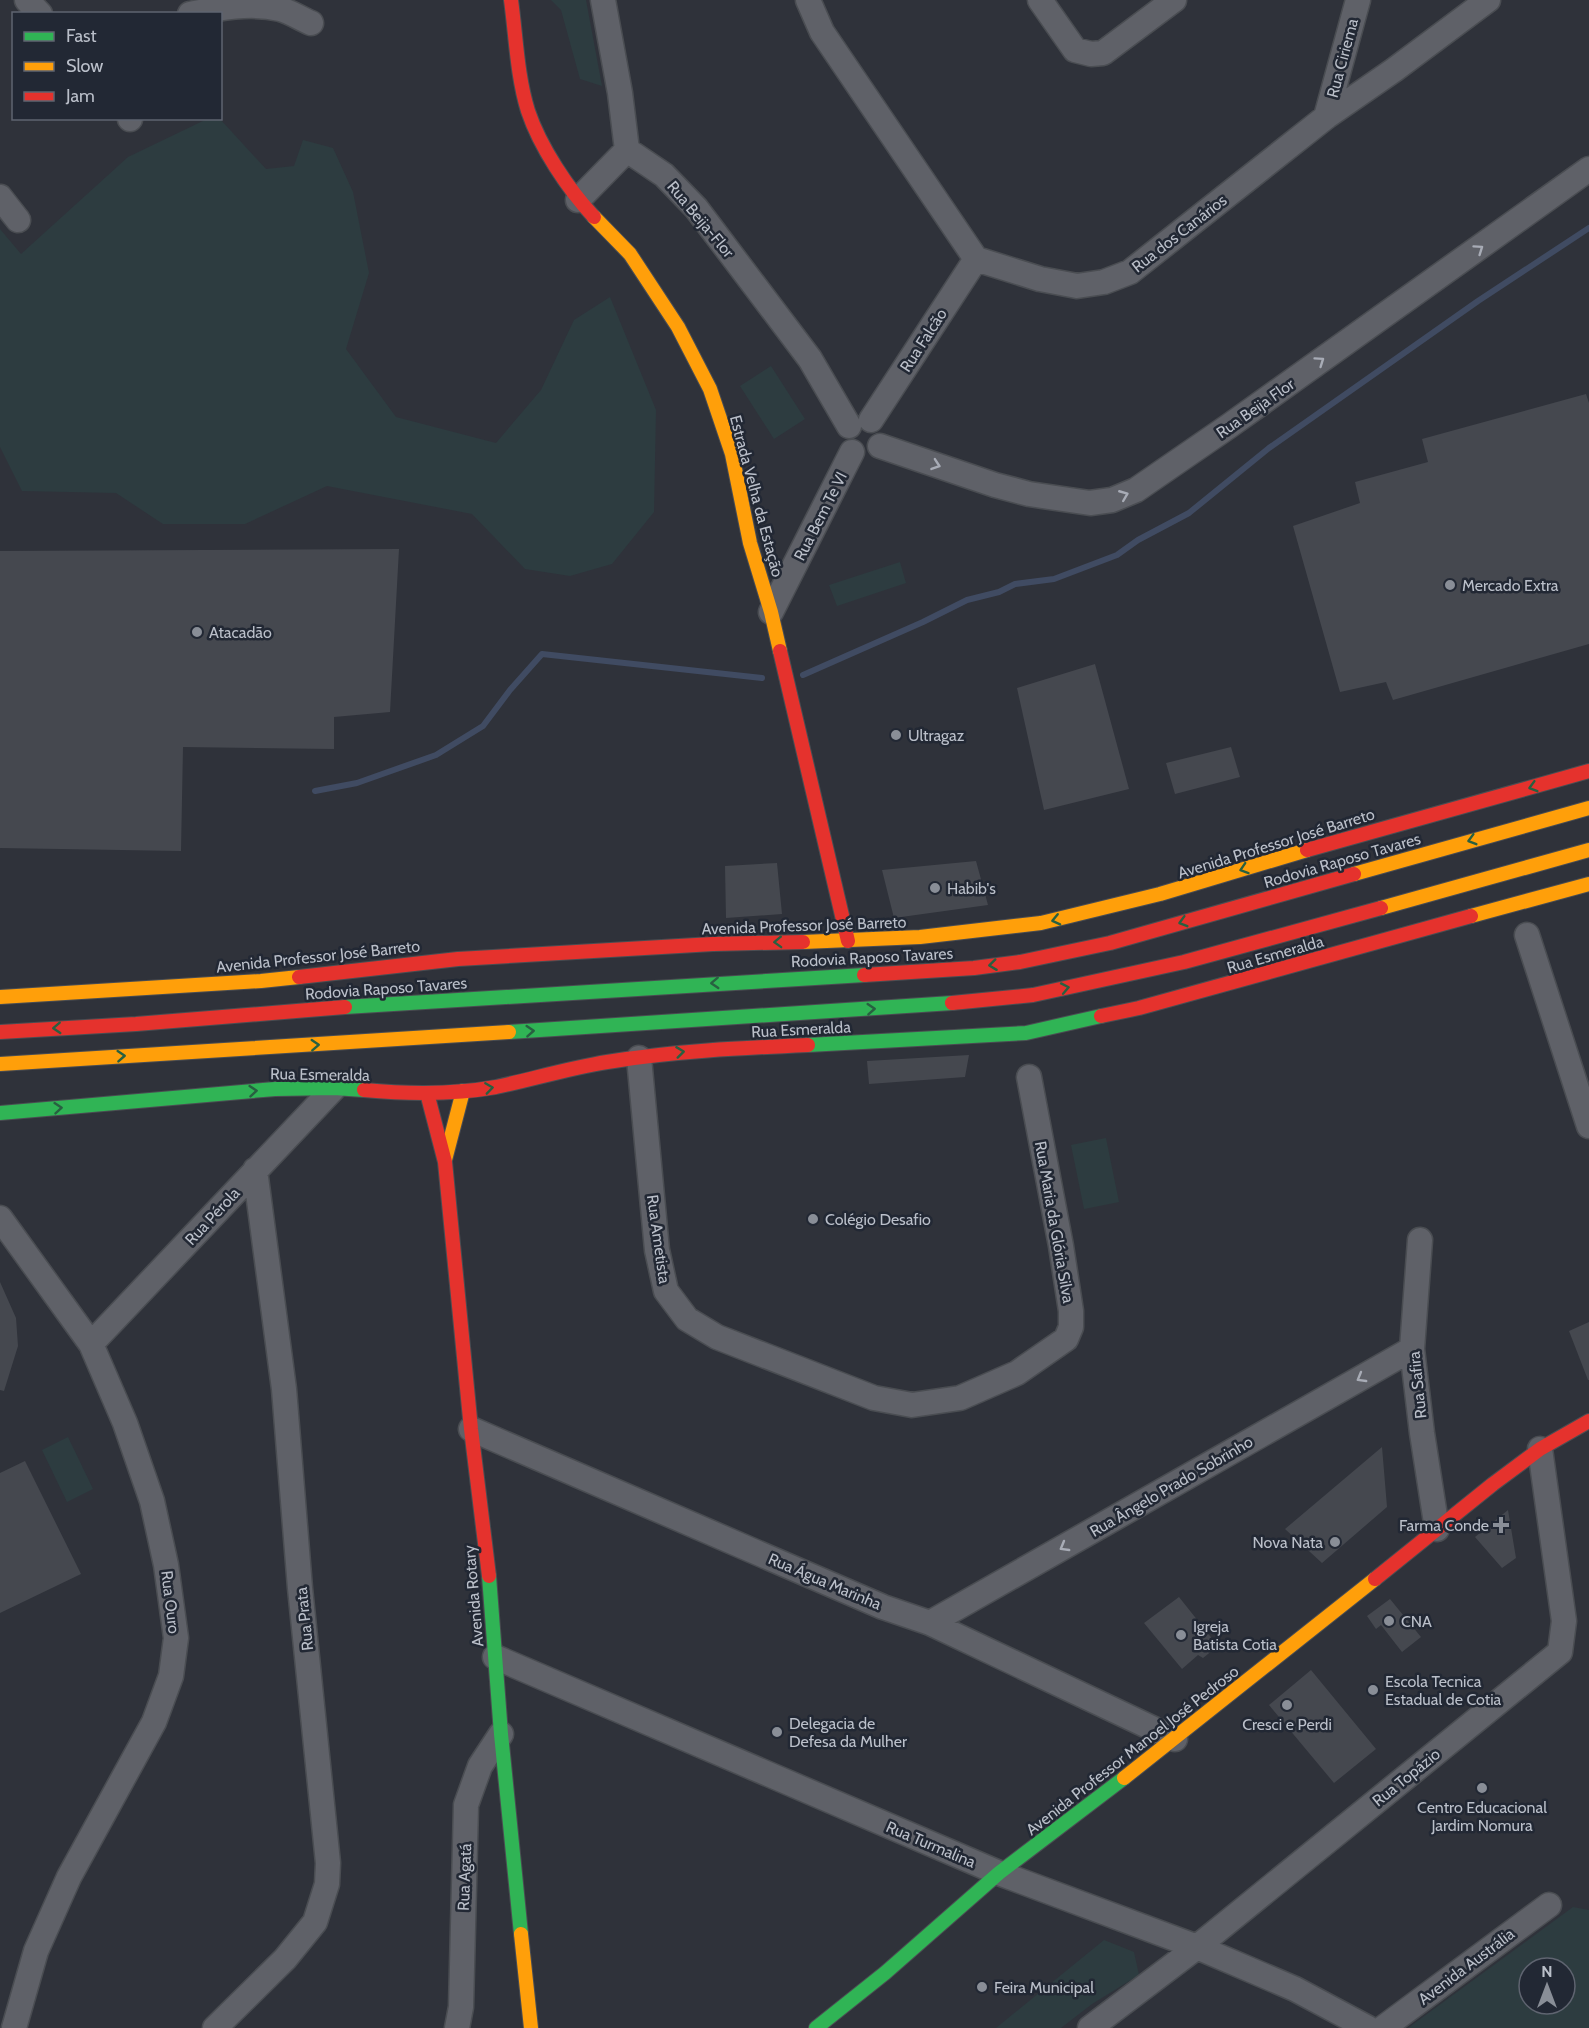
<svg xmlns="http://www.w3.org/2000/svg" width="1589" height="2028" font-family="Cabin,sans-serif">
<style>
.green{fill:#2d3c40;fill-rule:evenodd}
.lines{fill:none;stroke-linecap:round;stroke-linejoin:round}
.stream{stroke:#404b62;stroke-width:6}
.building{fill:#45484f}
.street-casing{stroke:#4a4d52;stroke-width:27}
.fast-casing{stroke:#4a4d52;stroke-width:16}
.slow-casing{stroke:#4a4d52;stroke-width:16}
.jam-casing{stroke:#4a4d52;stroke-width:16}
.street{stroke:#5f6168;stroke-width:24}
.fast{stroke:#30b455;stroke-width:14}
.slow{stroke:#ff9f0a;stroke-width:14}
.jam{stroke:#e5322d;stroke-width:14}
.oneway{stroke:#a8acb6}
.oneway2{stroke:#286041}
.poi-dot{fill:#898e97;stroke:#222834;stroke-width:2}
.labels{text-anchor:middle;stroke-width:5;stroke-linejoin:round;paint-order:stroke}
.street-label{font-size:16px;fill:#babfc9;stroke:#222834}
.poi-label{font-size:16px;fill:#babfc9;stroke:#222834;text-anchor:start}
</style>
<rect width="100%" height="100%" fill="#2f323a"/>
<path class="green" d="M551 0H586L602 86 580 79 561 10Z
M207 119H220L266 169 294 166 303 140 333 148 353 192 369 273 346 349 396 417 496 443 541 390 574 320 610 297 656 410 654 512 612 564 570 576 525 569 472 514 327 486 245 524H163L116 493 22 491 0 447V229L21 254 128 157Z
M771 366 805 419 774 439 740 386Z
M900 562 906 583 837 606 829 585Z
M1106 1138 1119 1202 1084 1209 1071 1145Z
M68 1437 93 1489 67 1502 42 1450Z
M1573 1907 1589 1910V2028H1408ZM1529 1968H1565V2004H1529Z
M1104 1940 1134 1952 1139 1975 1092 2004 1061 2028H996Z"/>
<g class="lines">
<path class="stream" d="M803 675 923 622 967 600 999 592 1015 584 1054 579 1117 555 1138 540 1189 513 1269 448 1478 301 1589 228
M315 791 357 783 436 755 483 726 510 690 542 654 762 678"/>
</g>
<path class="building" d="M1586 394 1589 403V644L1393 700 1386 682 1340 692 1293 526 1360 503 1355 482 1428 462 1422 439Z
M399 549 390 712 334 717V749L183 747 181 851 0 848V551Z
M1095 664 1129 789 1044 810 1017 688Z
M1231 747 1240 777 1175 794 1166 763Z
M976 861 988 905 894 918 882 870Z
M777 863 782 914 726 918 725 866Z
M969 1055 965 1077 869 1084 867 1061Z
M0 1282 16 1318 18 1346 4 1391 0 1390Z
M1589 1322V1380H1588L1569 1331Z
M1382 1447 1387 1507 1322 1563 1285 1529Z
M25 1461 81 1574 0 1613V1473Z
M1508 1510 1516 1558 1502 1568 1475 1537Z
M1179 1597 1218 1646 1203 1658 1198 1655 1182 1669 1144 1623Z
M1390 1599 1421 1637 1402 1652 1381 1625 1376 1629 1367 1616Z
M1311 1670 1376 1749 1334 1783 1269 1705Z"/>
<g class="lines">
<g class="street-casing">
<path id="street" d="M27 0 40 14
M603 0 620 93 627 150 664 175 696 208 810 359 849 426
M808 0 822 32 976 259 1040 279 1077 286 1104 282 1130 272 1326 117 1394 70 1488 0
M1040 0 1075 50 1091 54 1103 53 1174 0
M190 14C219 8 251 2 280 9 291 12 301 19 311 23
M1326 117 1358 0
M130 118V119
M0 197 18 220
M578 200 627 150
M871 420 976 259
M880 446 995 485 1029 494 1090 503 1112 500 1136 490 1229 426 1589 169
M771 612 852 452
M1527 935 1589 1126
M639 1058 657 1250 666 1291 687 1319 717 1337 874 1398 912 1405 960 1398 1017 1373 1066 1339 1071 1327V1311L1061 1246 1029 1077
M0 1218 91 1344 125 1423 152 1501 166 1565 176 1638 171 1676 154 1722 69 1877 36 1951 14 2028
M1420 1240 1412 1349 1422 1433 1437 1529
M91 1344 334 1088
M471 1429 883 1607 930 1623 1175 1739
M930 1623 1412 1349
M495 1657 999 1873 1197 1947 1295 1989 1368 2028
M215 2028 285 1959 315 1922 327 1884 328 1863 300 1588 284 1389 255 1170
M457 2028 461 2007 466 1805 480 1766 501 1734
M1090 2028 1197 1947 1560 1652 1564 1621 1540 1449
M1383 2028 1549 1905"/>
</g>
<g class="fast-casing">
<path id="fast" d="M345 1007 864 975
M509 1032 952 1003
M808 1045 1026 1033 1101 1016
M0 1113 275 1089 334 1088 364 1090
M489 1576 501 1734 521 1934
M816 2028 885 1973 999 1873 1124 1778"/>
</g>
<g class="slow-casing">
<path id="slow" d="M594 217 630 254 678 327 710 389 732 454 750 543 771 612 780 651
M1354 874 1589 808
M1381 908 1589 850
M1471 916 1589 884
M803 942 920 937 1041 923 1160 894 1307 850
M0 997 261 981 299 977
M0 1064 509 1032
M445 1160 463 1091
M1124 1778 1375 1579
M521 1934 531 2028"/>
</g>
<g class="jam-casing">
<path id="jam" d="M511 0C516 36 517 76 528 111 540 147 568 189 594 217
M780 651 848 941
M1307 850 1589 771
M864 975 974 968 1020 962 1110 943 1354 874
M299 977 458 959 713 944 803 942
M952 1003 1033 995 1184 962 1381 908
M1101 1016 1139 1008 1471 916
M0 1032 136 1024 345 1007
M364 1090C408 1094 452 1095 496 1087 533 1079 570 1068 607 1062 674 1051 741 1048 808 1045
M427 1093 445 1162 471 1429 489 1576
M1375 1579 1493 1484 1540 1449 1589 1421"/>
</g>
<use href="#street" class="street"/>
<use href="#fast" class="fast"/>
<use href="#slow" class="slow"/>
<use href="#jam" class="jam"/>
</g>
<defs><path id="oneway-chevron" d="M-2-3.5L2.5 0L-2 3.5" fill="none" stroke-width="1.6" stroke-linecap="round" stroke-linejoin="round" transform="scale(1.5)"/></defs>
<g class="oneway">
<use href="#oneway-chevron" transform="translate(1479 249) rotate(-35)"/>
<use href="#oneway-chevron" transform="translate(1320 361) rotate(-35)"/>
<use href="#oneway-chevron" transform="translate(936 465) rotate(19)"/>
<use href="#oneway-chevron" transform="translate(1124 495) rotate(-22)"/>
<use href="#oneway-chevron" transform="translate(1361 1378) rotate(150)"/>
<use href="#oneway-chevron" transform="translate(1064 1547) rotate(150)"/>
</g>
<g class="oneway2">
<use href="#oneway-chevron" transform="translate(1533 787) rotate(164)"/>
<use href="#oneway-chevron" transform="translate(1472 840) rotate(164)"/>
<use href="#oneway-chevron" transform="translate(1244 869) rotate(162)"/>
<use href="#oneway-chevron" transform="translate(1056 920) rotate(167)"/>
<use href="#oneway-chevron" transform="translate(1183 922) rotate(164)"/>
<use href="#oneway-chevron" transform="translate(778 942) rotate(178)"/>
<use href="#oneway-chevron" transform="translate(993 965) rotate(173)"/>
<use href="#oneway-chevron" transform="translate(715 983) rotate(177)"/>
<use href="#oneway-chevron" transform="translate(1065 988) rotate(-11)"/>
<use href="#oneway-chevron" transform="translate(871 1009) rotate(-4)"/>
<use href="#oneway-chevron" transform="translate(57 1028) rotate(177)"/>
<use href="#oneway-chevron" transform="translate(530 1031) rotate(-4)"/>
<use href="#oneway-chevron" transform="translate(315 1045) rotate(-3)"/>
<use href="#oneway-chevron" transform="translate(680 1052) rotate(-7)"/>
<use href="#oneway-chevron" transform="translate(121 1056) rotate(-4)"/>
<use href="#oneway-chevron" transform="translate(489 1088) rotate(-8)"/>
<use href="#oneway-chevron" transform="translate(253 1091) rotate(-5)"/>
<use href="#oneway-chevron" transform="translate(58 1108) rotate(-5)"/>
</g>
<g class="poi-dot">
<circle cx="1450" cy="585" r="6"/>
<circle cx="197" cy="632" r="6"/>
<circle cx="896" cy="735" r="6"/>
<circle cx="935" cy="888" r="6"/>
<circle cx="813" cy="1219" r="6"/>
<path d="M1498 1516h6v6h6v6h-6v6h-6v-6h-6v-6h6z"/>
<circle cx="1335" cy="1542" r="6"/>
<circle cx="1389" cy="1621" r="6"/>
<circle cx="1181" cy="1635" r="6"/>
<circle cx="1373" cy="1690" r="6"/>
<circle cx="1287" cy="1705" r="6"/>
<circle cx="777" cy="1732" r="6"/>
<circle cx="1482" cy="1788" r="6"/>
<circle cx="982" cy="1987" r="6"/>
</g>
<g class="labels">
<g class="street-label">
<text transform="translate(1342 58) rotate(-75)" y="6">Rua Ciriema</text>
<text transform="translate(701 219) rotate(50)" y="6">Rua Beija-Flor</text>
<text transform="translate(1179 233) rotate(-38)" y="6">Rua dos Canários</text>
<text transform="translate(923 340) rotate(-57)" y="6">Rua Falcão</text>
<text transform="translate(1255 408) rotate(-35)" y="6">Rua Beija Flor</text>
<text transform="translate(757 496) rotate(75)" y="6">Estrada Velha da Estação</text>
<text transform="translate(820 516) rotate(-63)" y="6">Rua Bem Te VI</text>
<text transform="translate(1276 843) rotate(-17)" y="6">Avenida Professor José Barreto</text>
<text transform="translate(1342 860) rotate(-16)" y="6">Rodovia Raposo Tavares</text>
<text transform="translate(804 925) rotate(-2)" y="6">Avenida Professor José Barreto</text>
<text transform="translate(1275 954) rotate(-16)" y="6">Rua Esmeralda</text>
<text transform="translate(318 956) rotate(-6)" y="6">Avenida Professor José Barreto</text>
<text transform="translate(872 957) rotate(-3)" y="6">Rodovia Raposo Tavares</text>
<text transform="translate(386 988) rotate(-4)" y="6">Rodovia Raposo Tavares</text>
<text transform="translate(801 1029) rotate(-3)" y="6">Rua Esmeralda</text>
<text transform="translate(320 1074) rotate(1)" y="6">Rua Esmeralda</text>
<text transform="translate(212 1216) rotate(-47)" y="6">Rua Pérola</text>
<text transform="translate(1055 1222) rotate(80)" y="6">Rua Maria da Glória Silva</text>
<text transform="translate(659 1239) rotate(82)" y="6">Rua Ametista</text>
<text transform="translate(1417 1385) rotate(-96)" y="6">Rua Safira</text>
<text transform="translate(1171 1486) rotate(-30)" y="6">Rua Ângelo Prado Sobrinho</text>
<text transform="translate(825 1581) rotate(23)" y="6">Rua Água Marinha</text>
<text transform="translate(473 1596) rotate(-95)" y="6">Avenida Rotary</text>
<text transform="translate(171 1602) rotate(83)" y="6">Rua Ouro</text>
<text transform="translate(304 1619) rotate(-96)" y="6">Rua Prata</text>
<text transform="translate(1132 1750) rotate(-38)" y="6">Avenida Professor Manoel José Pedroso</text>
<text transform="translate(1406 1777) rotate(-39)" y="6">Rua Topázio</text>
<text transform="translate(931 1844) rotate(23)" y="6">Rua Turmalina</text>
<text transform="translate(464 1877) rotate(-88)" y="6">Rua Agatá</text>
<text transform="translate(1466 1966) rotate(-37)" y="6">Avenida Austrália</text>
</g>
<g class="poi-label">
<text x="1462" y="591">Mercado Extra</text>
<text x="209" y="638">Atacadão</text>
<text x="908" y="741">Ultragaz</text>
<text x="947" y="894">Habib's</text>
<text x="825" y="1225">Colégio Desafio</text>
<text x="1489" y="1531" text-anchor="end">Farma Conde</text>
<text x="1323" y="1548" text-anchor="end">Nova Nata</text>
<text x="1401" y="1627">CNA</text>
<text x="1193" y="1632">Igreja<tspan x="1193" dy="18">Batista Cotia</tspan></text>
<text x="1385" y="1687">Escola Tecnica<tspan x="1385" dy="18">Estadual de Cotia</tspan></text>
<text x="789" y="1729">Delegacia de<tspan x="789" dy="18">Defesa da Mulher</tspan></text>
<text x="1287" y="1730" text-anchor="middle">Cresci e Perdi</text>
<text x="1482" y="1813" text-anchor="middle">Centro Educacional<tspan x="1482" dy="18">Jardim Nomura</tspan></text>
<text x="994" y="1993">Feira Municipal</text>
</g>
</g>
<rect x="12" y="12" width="210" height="108" fill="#222834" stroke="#5f6470" stroke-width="1.5"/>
<rect x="24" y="32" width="30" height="9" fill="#30b455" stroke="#5f6470" stroke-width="1.5"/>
<text x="66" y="42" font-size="18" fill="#babfc9">Fast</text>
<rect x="24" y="62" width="30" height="9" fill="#ff9f0a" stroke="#5f6470" stroke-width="1.5"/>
<text x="66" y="72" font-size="18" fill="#babfc9">Slow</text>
<rect x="24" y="92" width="30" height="9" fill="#e5322d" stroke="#5f6470" stroke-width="1.5"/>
<text x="66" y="102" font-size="18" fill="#babfc9">Jam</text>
<g transform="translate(1547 1986)"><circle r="28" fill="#222834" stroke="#5f6470" stroke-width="1.5"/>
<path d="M0-4.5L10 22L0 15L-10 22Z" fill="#898e97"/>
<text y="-9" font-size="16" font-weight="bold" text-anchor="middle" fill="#babfc9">N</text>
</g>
</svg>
